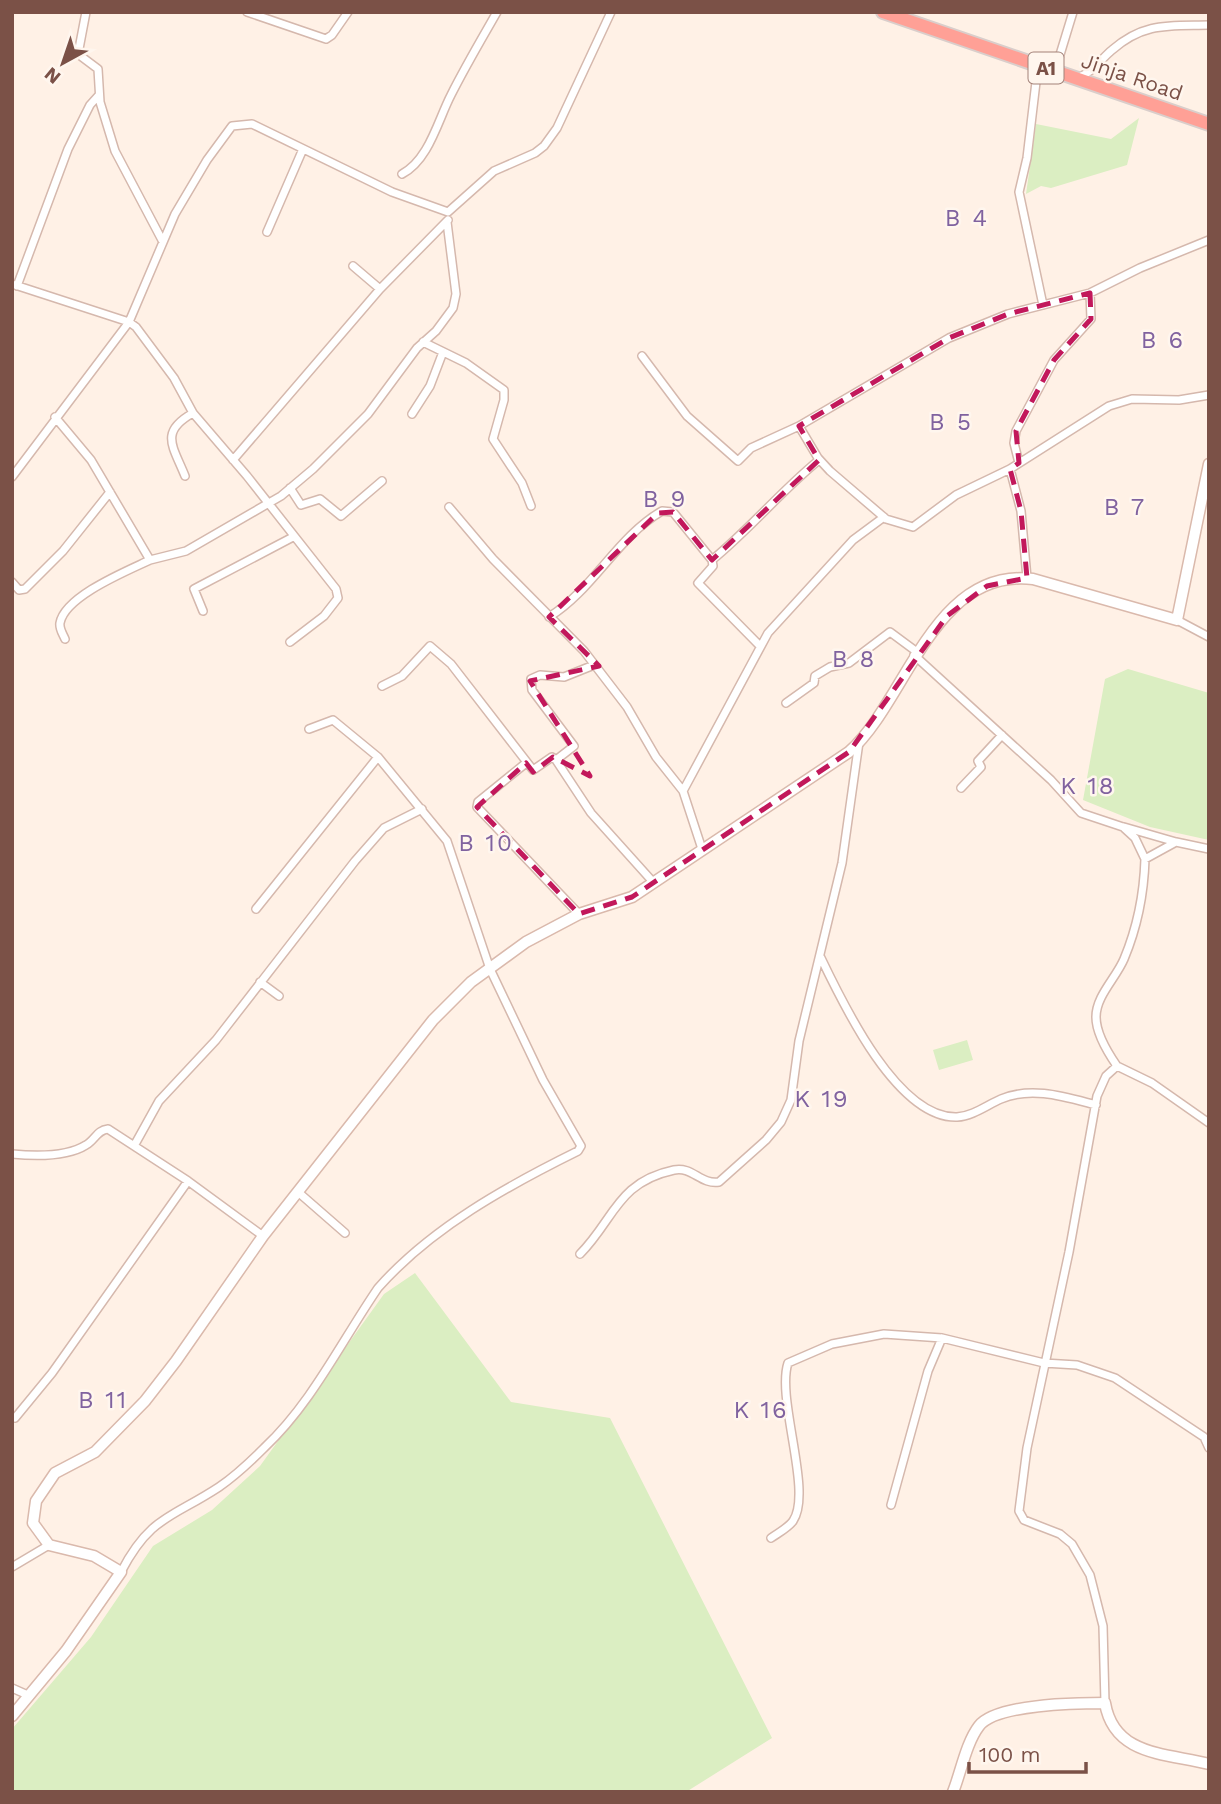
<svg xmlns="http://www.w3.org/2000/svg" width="1221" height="1804" font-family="'Work Sans',sans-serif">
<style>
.green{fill:#dbeec2}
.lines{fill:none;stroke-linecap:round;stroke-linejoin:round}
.street-casing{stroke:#d5b8ad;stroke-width:10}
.secondary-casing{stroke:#dab9ac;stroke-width:13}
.highway-casing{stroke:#dacecb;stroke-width:16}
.street{stroke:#fff;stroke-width:7}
.secondary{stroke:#fff;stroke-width:10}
.highway{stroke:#ffa096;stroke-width:12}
.marked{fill:none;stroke:#c2185b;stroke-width:5;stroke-dasharray:14 9;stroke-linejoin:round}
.labels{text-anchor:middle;stroke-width:5;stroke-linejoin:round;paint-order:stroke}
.shield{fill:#fff6ee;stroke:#a38279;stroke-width:2}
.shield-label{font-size:19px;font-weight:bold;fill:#7b5147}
.street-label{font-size:21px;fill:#7b5147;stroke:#fff6ee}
.quarter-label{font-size:24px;letter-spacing:2px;fill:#80629f;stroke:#fff6ee}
</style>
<rect width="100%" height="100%" fill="#fff1e6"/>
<path class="green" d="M1139 118 1127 165 1051 188 1041 186 1026 194 1036 124 1111 139Z
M1128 669 1209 693V840L1150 827 1083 800 1105 679Z
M967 1040 973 1060 939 1070 933 1050Z
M415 1273 511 1402 610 1418 772 1738 686 1792H12V1729L91 1637 153 1546 212 1510 260 1466 384 1294Z"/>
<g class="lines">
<g class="street-casing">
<path id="street" d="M86 12 78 54 98 69 100 102 115 151 162 240
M247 12 326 39 332 35 348 12
M1038 65 1027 158 1019 192 1043 305
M1055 71 1073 12
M1079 77C1092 73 1101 59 1112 50 1144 22 1169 26 1209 25
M402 174C429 160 438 120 451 95 465 67 481 40 497 12
M267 232 303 149
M353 266 380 289
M12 284 129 322 136 327 174 378 193 413 247 476 336 589 338 598 324 616 290 642
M17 286 68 149 90 105 99 95
M423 342 466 363 504 390V400L493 439 522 483 531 506
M642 356 687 416 738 461 751 448 799 426 949 338 1008 314 1090 293 1140 268 1209 240
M412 414 430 386 443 352
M55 417 91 460 150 560 186 551 281 496 313 469 368 414 417 348 436 331 453 308 456 294 447 222
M799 426 818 458 830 471 886 519 913 527 956 495 1010 469 1109 406 1132 399 1179 400 1209 395
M233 460 380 289 448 220
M1019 463 1014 443 1016 431 1054 360 1091 319 1090 293
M1010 469 1021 511 1027 578
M185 476C173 446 159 432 193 413
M12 477 129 322 175 214 207 160 232 126 252 124 392 192 448 212 494 171 535 153 544 146 557 128 611 12
M290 488 301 505 320 499 341 516 382 481
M449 507 493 559 584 651 627 707 656 757 683 791 702 849
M12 582 19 590 25 589 63 551 110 492
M203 611 194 589 293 537
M549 617C593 590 617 537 662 511L673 512 712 560
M1177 620 1209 637
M65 639C63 634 59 629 60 623 65 596 127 571 150 560
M760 646 698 583 713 566 712 560C750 529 781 491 819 460
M914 655 1051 780 1081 813 1123 827 1135 838 1145 859
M382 686 402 676 430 646 451 664 533 770 552 757 556 760 574 746 532 690 531 679 540 675 564 677 594 665
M786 703 814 683 815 676 830 667 849 663 890 632 917 652
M556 760 591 813 653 882
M526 763 478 802 477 807 579 914
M961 788 981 767 978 761 1002 735
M683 791 768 633 853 540 884 517
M1124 827 1176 842
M256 909 378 757
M820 956C842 1002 897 1119 957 1117 973 1116 987 1105 1001 1099 1032 1086 1065 1097 1096 1105
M260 982 279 996
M1117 1066C1108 1053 1096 1033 1096 1017 1096 996 1116 978 1124 959 1137 928 1144 892 1145 859L1176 842 1209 849
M1117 1066 1152 1083 1209 1123
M134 1146 159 1101 216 1040 355 861 384 828 422 809
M12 1154C33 1156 67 1157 86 1145 95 1140 97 1130 108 1129L188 1181 263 1236
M298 1192 345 1233
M580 1254C614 1220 617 1182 674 1170 692 1166 701 1185 719 1182L766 1140 781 1122 791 1100 799 1041 842 863 859 742
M15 1418 52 1373 188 1181
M891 1505 928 1371 942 1338
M771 1538C778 1533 788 1528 793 1521 813 1492 776 1399 788 1363L832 1344 884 1334 942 1338 1044 1363 1077 1365 1115 1378 1204 1437 1209 1448
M12 1567 49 1545
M121 1572C150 1516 172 1518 219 1487 235 1476 250 1462 264 1448 312 1403 341 1342 378 1288 431 1228 507 1186 578 1151L581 1146 543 1080 490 969 447 841 378 757 333 720 309 729
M12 1688 30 1696
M1105 1703 1103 1626 1090 1575 1072 1544 1060 1534 1024 1520 1019 1511 1027 1448 1069 1252 1097 1096 1106 1076 1117 1066"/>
</g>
<g class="secondary-casing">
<path id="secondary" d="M12 1716 66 1651 121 1572 94 1556 49 1545 33 1523 36 1501 55 1473 95 1452 145 1401 176 1361 263 1236 433 1020 471 982 526 942 579 914 632 897 849 752C907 701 933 567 1033 579L1177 620 1209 464
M953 1792C961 1772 966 1743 979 1726 996 1704 1078 1703 1105 1703 1114 1756 1166 1753 1209 1764"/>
</g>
<g class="highway-casing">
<path id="highway" d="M883 12 1209 124"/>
</g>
<use href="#street" class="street"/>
<use href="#secondary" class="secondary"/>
<use href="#highway" class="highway"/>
</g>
<path class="marked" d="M1090 293 1091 319 1054 360 1016 431 1019 463 1010 469 1021 511 1027 578 987 586 947 616 849 752 632 897 579 914 477 807 526 763 533 772 553 757 590 776 530 681 599 666 549 617 658 513 673 512 712 560 819 460 799 426 949 338 1008 314Z"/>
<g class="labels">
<rect class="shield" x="1028.5" y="52.5" width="35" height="31" rx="5"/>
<g class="shield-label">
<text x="1046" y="75">A1</text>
</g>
<g class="street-label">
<text transform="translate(1132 77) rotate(19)" y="7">Jinja Road</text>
</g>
<g class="quarter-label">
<text x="967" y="226">B 4</text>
<text x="1163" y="348">B 6</text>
<text x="951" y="430">B 5</text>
<text x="665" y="507">B 9</text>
<text x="1125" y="515">B 7</text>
<text x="854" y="667">B 8</text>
<text x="1088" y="794">K 18</text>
<text x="486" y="851">B 10</text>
<text x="822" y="1107">K 19</text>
<text x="103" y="1408">B 11</text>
<text x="761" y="1418">K 16</text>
</g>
</g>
<rect width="1221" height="1804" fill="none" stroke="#7b5147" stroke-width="28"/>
<g transform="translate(63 63) rotate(220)" stroke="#fff6ee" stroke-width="5" paint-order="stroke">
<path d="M0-5L12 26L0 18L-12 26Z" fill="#7b5147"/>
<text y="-10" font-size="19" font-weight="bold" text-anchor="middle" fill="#7b5147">N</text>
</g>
<path d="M969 1762v10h117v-10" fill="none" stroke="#7b5147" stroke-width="3.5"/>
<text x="979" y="1762" font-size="21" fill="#7b5147" stroke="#fff6ee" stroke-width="5" paint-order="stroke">100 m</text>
</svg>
